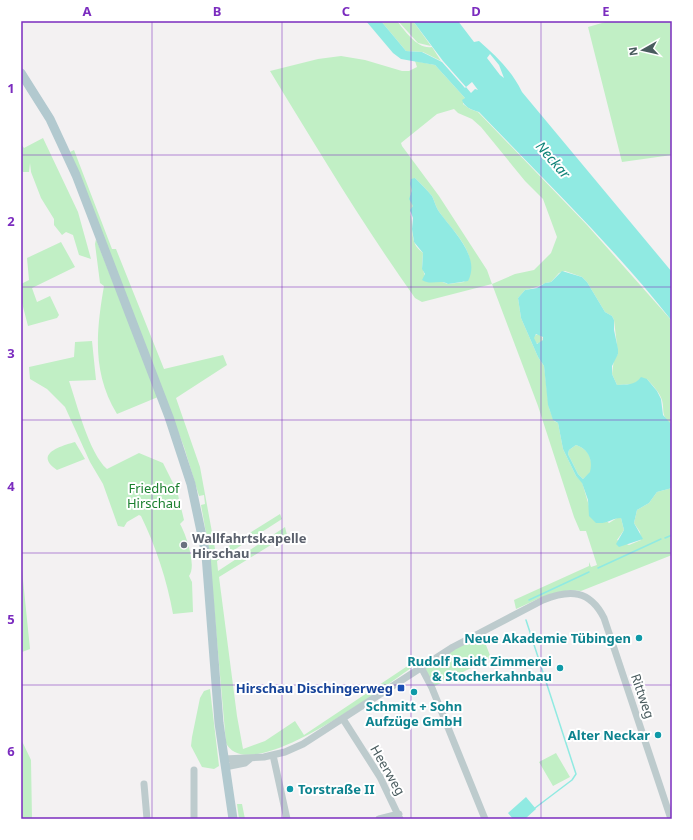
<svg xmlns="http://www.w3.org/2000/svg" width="693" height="840" font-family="'Noto Sans',sans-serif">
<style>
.green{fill:#c1efc5;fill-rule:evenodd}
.water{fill:#90eae2;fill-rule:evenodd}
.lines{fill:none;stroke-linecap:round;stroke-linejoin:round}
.stream{stroke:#90eae2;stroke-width:1.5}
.minor{stroke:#bdcbcd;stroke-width:7}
.major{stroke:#b2c9cf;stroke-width:9}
.grid{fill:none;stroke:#7b2cbf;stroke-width:1;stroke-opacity:0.55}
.worship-dot{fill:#6b7280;stroke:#fff;stroke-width:1.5}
.culture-dot{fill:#0f9aa8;stroke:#fff;stroke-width:1.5}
.transit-dot{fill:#1a4fb4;stroke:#fff;stroke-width:1.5}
.labels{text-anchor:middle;stroke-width:4;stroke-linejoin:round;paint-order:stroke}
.park-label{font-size:13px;fill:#1a7f2e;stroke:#fff}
.worship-label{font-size:13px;font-weight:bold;fill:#5b616d;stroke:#fff;text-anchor:start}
.culture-label{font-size:13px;font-weight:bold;fill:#0d838f;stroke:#fff;text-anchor:end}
.transit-label{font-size:13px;font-weight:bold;fill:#164399;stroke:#fff;text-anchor:end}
.street-label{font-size:13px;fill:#495b5e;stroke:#fff}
.water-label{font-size:14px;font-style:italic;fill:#108479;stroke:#fff}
.neatline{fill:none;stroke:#7b2cbf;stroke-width:1.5}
.grid-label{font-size:13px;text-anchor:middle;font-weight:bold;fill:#7b2cbf}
</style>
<rect width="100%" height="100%" fill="#f3f1f2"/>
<path class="green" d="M381 21H397C405 31 418 50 432 47L441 61 423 52 406 51Z
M398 21H413L431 46 418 43Z
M609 21H672V155L622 162 588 27Z
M341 56 365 60 402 71H409L417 67 415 61 435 65 465 98 463 104 470 109 478 112 587 225 672 321V425C660 415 665 412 662 400 659 391 652 385 647 379L639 380 634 384 617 385 612 374 614 359 618 354 614 320 612 316 605 312 587 282 582 277 565 271 559 273 551 282C545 282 535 289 525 290L518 298 521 318 538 357 544 366 549 408 554 421 558 423 563 449 576 476 582 482 589 506 609 523 617 518H621L624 530 617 540 629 545 641 540 640 532 634 523 637 510 649 503 657 492 672 488V555L581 591C557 588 538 599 516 609L514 600 589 566V562L591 567 597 565 586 531H580L574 517 538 406 492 284 422 302 415 298C363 225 317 148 270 71L318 59ZM454 109 458 113 472 119 481 127 525 181 543 199 557 237 551 253 534 270 515 274 492 284 487 270 439 196 402 146 401 143 437 114ZM415 178C421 184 427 190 432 196 435 202 436 208 440 213 454 233 483 257 464 282L448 284 425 276 422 267 423 253C421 251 418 249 416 246 410 236 414 223 410 213L413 206 410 197Z
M43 138 78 212 91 259 79 255 73 235 66 232 62 235 54 225V219L41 198 31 172 30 163 29 172H23L21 169V144L24 148Z
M74 150 112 249H116L164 369 223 355 227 365 176 398 200 467 216 554 280 514 282 519 217 561 218 571 285 527 287 535 219 577 237 716 243 749 265 741 295 721 304 735 421 657 422 660C395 679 250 791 226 743L209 550 201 505 205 504 204 495 199 496 184 447 70 152Z
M96 239 158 397 117 414C92 373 96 332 104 286L100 283 95 244Z
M61 242 75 267 32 288 37 302 50 296 59 315 57 318 28 326 21 299V284L29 280 27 258Z
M533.5 339a4.5 4.5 0 1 1 9 0a4.5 4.5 0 1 1-9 0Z
M92 341 96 380 69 381C77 404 89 453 107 469L139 453 163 463 177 491 184 520 180 524C186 534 197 566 189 576L192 582 193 612 173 614C167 580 156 547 141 516L139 515 127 522 124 527 118 526 103 484 90 462 65 407 47 389 30 379 29 367 74 357 75 342Z
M75 442 85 459 57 470C33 454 61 446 75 442Z
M576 445C589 449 593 460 591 472L583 479 578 474 568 454 569 450Z
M22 570 30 649 22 652 21 571Z
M481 632 491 658 433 687 424 665Z
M210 689 219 766 214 769 202 767 191 746 192 737 200 698 204 691Z
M21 739 31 760 32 819H21Z
M556 753 570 777 553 786 539 762Z
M237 804H242L245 819H239Z"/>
<path class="water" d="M366 21H381L406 51 422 52 442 62 465 88 466 87 443 61 413 21H458L474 42 479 41C496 56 512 71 522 92L672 272V321C614 247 544 180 479 112 472 110 464 107 462 100L465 98 435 65 401 59 393 53ZM490 54 499 65 504 78 500 75 487 58ZM472 82 478 90 475 89 471 93 466 87Z
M415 178C421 184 427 190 432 196 435 202 436 208 440 213 453 231 481 257 468 281L448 284C440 279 431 286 422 280L425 274 422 269 423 253 414 242 412 229 413 218 410 210 413 206 409 199 412 190 410 184 411 179Z
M562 271 582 277 587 282 605 312 612 316 614 320V330L618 349V354L612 366V374L617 385C627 384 634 386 641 377L647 379 657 391 661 399 663 415 672 425V488L657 492 649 503 637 510 634 523 643 539 619 547 616 544 624 530 621 518C612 518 609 524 596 523L589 516 588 500 582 483 576 476 563 449 558 423 553 420 548 405 544 366 538 357 521 318 518 298 525 290 537 288 545 283 551 282ZM536 334 543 337V340L537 344 534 338ZM576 445C589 449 593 461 590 472L583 479 578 474 568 454 569 450Z
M526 797 536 809 525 819H513L508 813Z"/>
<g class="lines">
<path class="stream" d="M665 538 672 535
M598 568 661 539
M529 600 589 572
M526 620 576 774 572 780 535 808"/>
<path class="minor" d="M421 667 432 688 485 819
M343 719 380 777 400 819
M273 755 287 819
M224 759 264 757 285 752 303 744 453 647 543 600C570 589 590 590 604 618L671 819
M225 767 245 763 251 758
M144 784 147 819
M194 819V770
M379 819 399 814"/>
<path class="major" d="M21 73 50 119 76 175 169 417 191 484 206 555 219 723 233 819"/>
</g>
<path class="grid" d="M152 21V819M282 21V819M411 21V819M541 21V819M21 155H672M21 287H672M21 420H672M21 553H672M21 685H672"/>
<circle class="worship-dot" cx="184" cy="545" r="4"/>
<g class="culture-dot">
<circle cx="639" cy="638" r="4"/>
<circle cx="560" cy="668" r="4"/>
<circle cx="414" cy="692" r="4"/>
<circle cx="658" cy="735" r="4"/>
<circle cx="290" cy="789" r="4"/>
</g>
<rect class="transit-dot" x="397" y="684" width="8" height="8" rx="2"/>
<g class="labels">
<g class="park-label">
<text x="154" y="493">Friedhof<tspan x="154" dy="15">Hirschau</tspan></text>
</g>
<g class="worship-label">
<text x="192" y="543">Wallfahrtskapelle<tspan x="192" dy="15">Hirschau</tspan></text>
</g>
<g class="culture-label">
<text x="631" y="643">Neue Akademie Tübingen</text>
<text x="552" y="666">Rudolf Raidt Zimmerei<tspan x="552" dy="15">&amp; Stocherkahnbau</tspan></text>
<text x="414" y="711" text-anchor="middle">Schmitt + Sohn<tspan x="414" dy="15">Aufzüge GmbH</tspan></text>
<text x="650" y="740">Alter Neckar</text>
<text x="298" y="794" text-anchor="start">Torstraße II</text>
</g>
<g class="transit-label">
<text x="393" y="693">Hirschau Dischingerweg</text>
</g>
<g class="street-label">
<text transform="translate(643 696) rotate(71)" y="5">Rittweg</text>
<text transform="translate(388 770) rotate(60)" y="5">Heerweg</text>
</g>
<g class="water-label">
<text transform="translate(553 160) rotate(49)" y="5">Neckar</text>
</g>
</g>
<rect width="693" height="840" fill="none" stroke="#ffffff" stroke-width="44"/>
<g transform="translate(643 50) rotate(262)" stroke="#ffffff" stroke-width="3" paint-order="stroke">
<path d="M0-3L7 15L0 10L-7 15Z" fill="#495b5e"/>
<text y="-6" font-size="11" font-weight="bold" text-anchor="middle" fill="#495b5e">N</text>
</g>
<rect x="22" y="22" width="649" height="796" class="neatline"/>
<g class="grid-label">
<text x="87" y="16">A</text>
<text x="217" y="16">B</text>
<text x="346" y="16">C</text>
<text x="476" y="16">D</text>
<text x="606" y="16">E</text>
<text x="11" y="93">1</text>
<text x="11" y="226">2</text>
<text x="11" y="358">3</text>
<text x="11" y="491">4</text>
<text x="11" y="624">5</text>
<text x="11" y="756">6</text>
</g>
</svg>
